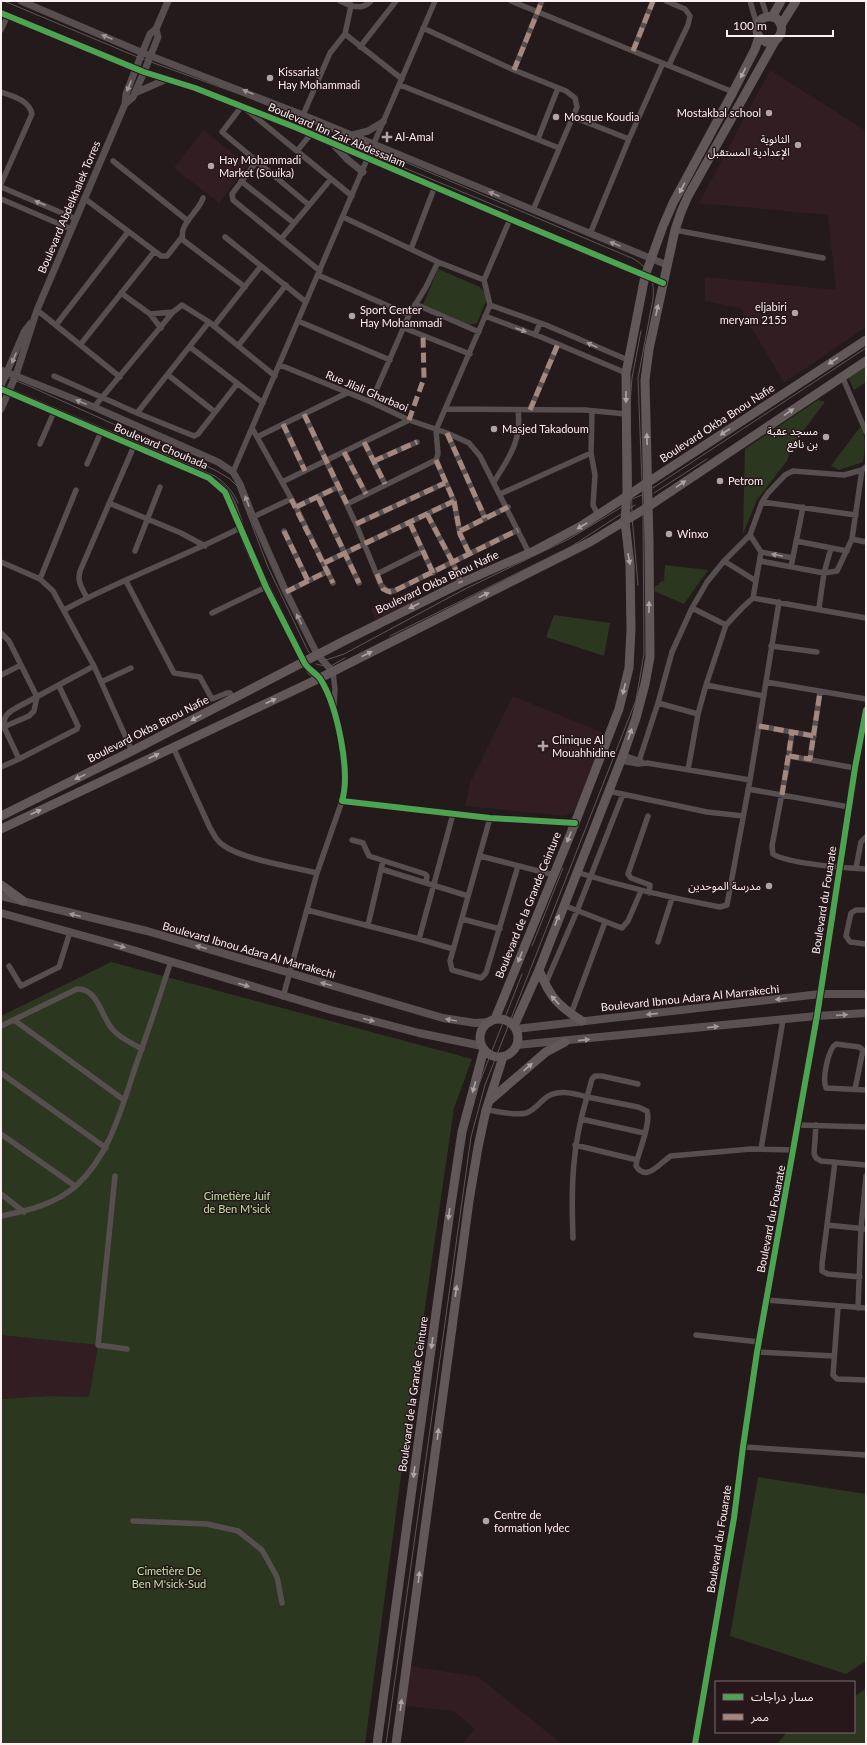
<svg xmlns="http://www.w3.org/2000/svg" width="867" height="1745" font-family="Lato,'Noto Sans Arabic',sans-serif">
<style>
.built{fill:#321d22}
.green{fill:#2c371f}
.lines{fill:none;stroke-linecap:round;stroke-linejoin:round}
.minor{stroke:#574e50;stroke-width:5.5}
.tertiary{stroke:#574e50;stroke-width:7}
.secondary{stroke:#5a5052;stroke-width:8}
.primary{stroke:#62585a;stroke-width:9}
.tram{stroke:#5b5657;stroke-width:1}
.quiet{stroke:#a5887d;stroke-width:5;stroke-dasharray:10 5;stroke-linecap:butt}
.cycleway-casing{stroke:#27171a;stroke-width:8}
.cycleway{stroke:#4ca352;stroke-width:6}
.oneway{fill:#a19698}
.oneway2{fill:#aea4a6}
.oneway3{fill:#a2989a}
.poi-dot{fill:#b0a4a6;stroke:#27171a;stroke-width:1.5}
.labels{text-anchor:middle;stroke-width:3;stroke-linejoin:round;paint-order:stroke}
.poi-label{font-size:11px;fill:#fbeff1;stroke:#27171a;text-anchor:start}
.street-label{font-size:11px;fill:#fbeff1;stroke:#27171a}
.park-label{font-size:11px;fill:#bfe2a3;stroke:#27171a}
</style>
<rect width="100%" height="100%" fill="#241a1c"/>
<path class="built" d="M770 70 866 131V327L784 383 740 308 705 301V277L836 290 828 215 699 203Z
M203 130 248 165 219 203 174 168Z
M410 590 416 601 376 620 371 609Z
M513 696 601 732 596 760 574 812 564 816 465 806 470 783Z
M1 1334 98 1345 89 1397 48 1396 1 1399Z
M410 1666 478 1677 562 1744H462L475 1729 454 1711 406 1706Z"/>
<path class="green" d="M438 269 480 287 488 296 477 323 469 325 423 305Z
M866 364V382L854 390 848 377Z
M818 400 825 402 792 446 787 461 757 500 743 534 745 449Z
M860 427C867 436 865 451 863 462L839 470 831 466Z
M665 565 708 570 684 604 654 591 655 586 659 585 660 582 664 581Z
M554 615 610 623 604 656 546 637Z
M111 962 472 1059 454 1108 406 1439 365 1744H1V1399L48 1396 89 1397 98 1345 1 1335V1016Z
M758 1477 866 1494V1661L846 1674 730 1636Z
M866 1688V1744H777L787 1732H854V1697Z"/>
<g class="lines">
<path class="minor" d="M349 1 351 6C359 7 365 8 371 1
M511 1 733 92
M666 1 685 9 690 16 688 25 669 65
M750 1 757 25
M762 1 767 16
M423 28 514 70 566 91 575 98 577 107 533 210
M1 30 8 15
M345 34 402 79
M360 47 396 1
M633 51 653 1
M514 70 542 1
M400 85 559 148
M1 92C13 96 29 100 32 114L1 184
M303 115 330 53 345 34 351 6 340 1
M573 117 629 139
M311 134 297 151 352 196
M538 139 558 88
M297 151 242 106 222 132 309 205
M113 161 188 221
M257 161 235 190 232 194 233 200 320 271
M241 181 294 223
M1 187 76 219
M84 198 161 256H167L182 237
M203 198C199 212 178 224 183 240L245 287
M1 199 71 229
M343 217 438 262 484 280
M675 230 823 258
M590 234 629 139 663 63
M225 237 306 302
M281 239 331 179
M411 249 435 186
M318 275 409 315
M121 293 150 314 173 312
M415 304 479 332
M490 305 546 325 628 360
M37 310 120 377
M150 314 161 328
M485 316 541 337 626 373
M298 321 390 360
M56 325 128 232
M214 326 261 266
M404 328 470 354
M535 335 540 323
M80 345 154 252
M238 346 286 285
M190 347 263 403
M280 365 371 402 409 420 447 433 469 443 480 456 529 553
M168 375 215 412
M54 376 137 413 194 436 198 434 237 384
M842 376 866 432
M371 402 409 315 426 287 438 262
M94 407 173 312 182 305 209 322 275 376
M446 409 585 410 626 414
M530 410 558 344
M137 413 209 322
M304 414 356 524 381 585 387 591H394C435 571 476 550 518 530
M283 424 305 471
M252 428 296 507 333 583
M447 433 485 518
M257 437 347 393
M364 442 385 484
M40 444 54 412
M344 452 366 494
M591 453 595 475 593 505 598 515
M436 460 454 501 460 534 469 553
M374 461 417 442
M87 464 101 432
M233 472 435 1
M282 482 409 420
M494 482C509 457 522 441 518 410
M500 494 591 453 592 411
M318 497 359 583
M762 502 856 515
M109 503 181 533 205 546
M347 504 436 460 438 454 436 430 490 305 484 280 510 219
M296 507 338 487
M427 514 453 563 461 583
M253 517 291 499
M410 523 433 573
M356 524 445 483
M284 531 308 581
M460 531 508 507
M750 535 761 552 753 598
M852 539 866 542
M796 541 847 551
M135 551 160 487
M761 552 793 558
M724 561 756 581
M760 561 824 573 837 571 852 539 862 470
M1 562 40 579 53 591 94 666 132 751
M324 563 454 501
M791 567 803 507
M377 574 423 551
M40 579 76 490
M126 581 174 673 200 677 212 699 227 693H230L234 699
M286 592 328 571
M87 598C82 588 77 582 80 571L134 446
M692 608 726 625
M819 608 824 573 831 548
M64 610C122 579 183 557 240 528
M212 613 266 587
M1 633 9 641 37 697 34 711 29 716 1 728
M771 646 817 652
M333 672 335 689 334 707
M1 675 21 665
M320 678C325 688 331 698 334 709 340 733 349 778 342 801L490 818 575 823
M101 682 131 668
M766 682 866 699
M706 685 764 696
M59 686 78 726 77 729 19 759 4 727C3 717 7 713 16 708L94 666
M658 703 698 714 706 685 726 625 743 607 753 598 866 618
M759 726 814 736
M792 732 789 756 772 846 773 854C789 864 846 868 866 869
M173 747 210 828C214 834 216 841 223 845 241 859 293 867 317 873
M623 755 641 761
M789 756 855 768
M810 759 820 692
M621 761 638 764 647 763 750 780
M638 764 658 703 672 652 692 608 707 582 724 561 750 535 762 502 768 493 785 475 793 471 844 475 862 470 866 467
M1 767 19 759
M688 770 698 714
M748 789 849 807
M608 791 707 812 743 816
M648 816 628 874 631 878 650 885 649 893
M490 818 450 961 452 970 481 978 486 973 518 866
M352 840 363 843 369 856 425 874 427 876 426 882
M480 856 554 875
M856 868 861 842 866 837
M381 869 468 896
M576 872C624 887 671 898 720 907L727 905 750 780 779 602
M563 905 622 928 628 921 641 891
M307 910 419 939 453 949
M866 910H856L851 913 846 936 850 942 866 944
M462 919 500 929
M368 925 383 861
M419 939 453 814
M658 942 672 898
M9 966 21 986 59 967 70 932
M545 985 577 911 623 794
M283 997 317 873 342 801
M571 1014 605 922
M14 1020 124 1100
M1 1026 77 989C98 988 101 1017 113 1030 121 1039 132 1043 142 1049
M1 1073 106 1148
M638 1084 602 1076H595L592 1079 587 1097 638 1107 647 1111C651 1121 640 1150 637 1160L636 1166C647 1183 660 1162 671 1156L751 1149 794 1150
M855 1089 863 1050 859 1047 836 1044C828 1049 822 1079 826 1088L866 1090
M486 1110C498 1111 514 1116 526 1113 533 1111 538 1105 543 1100 555 1088 573 1093 587 1097 572 1146 571 1187 573 1238
M581 1119 644 1133
M798 1125 866 1127
M816 1125 814 1154 816 1158 821 1161 866 1165
M1 1134 75 1186
M575 1145 637 1160
M761 1149 783 1020
M835 1162 827 1225 866 1229
M115 1176 98 1345 127 1349
M1 1194 24 1212
M1 1216C27 1211 56 1204 76 1186 111 1154 122 1106 137 1062 149 1029 160 995 171 961
M827 1225 822 1264V1271L828 1274 860 1277
M766 1300 866 1308
M838 1307 833 1375 837 1379 866 1380
M858 1308 861 1228 866 1176
M696 1335 759 1342
M757 1352 834 1356
M743 1447 866 1455
M133 1521 207 1524 238 1531 262 1550 277 1577 282 1603"/>
<path class="tertiary" d="M21 1 143 53 303 115 667 265
M1 13 144 72 195 88 297 128 510 219 663 283
M135 93 167 79
M125 104 133 97 144 72 158 37 156 29
M352 135 368 131 383 122
M334 145 348 160 363 172
M1 370 94 407 218 462 233 472 240 484 253 517 286 592 317 654 333 672
M1 386 24 332 31 323
M1 389 209 478C214 482 221 486 225 491 236 505 239 526 246 542 263 583 285 622 304 662L311 672 320 678
M1 409 16 375 37 310 125 104 126 94 140 58 150 34 156 29 168 1
M695 1744 734 1518 743 1447 757 1352 817 1016 855 768 866 710"/>
<path class="secondary" d="M1 896 147 931 443 1018 475 1023 490 1022
M1 913 113 944 331 1010 419 1033 482 1046
M516 1029 820 994H866
M517 1045 817 1016 866 1013"/>
<path class="primary" d="M772 17 781 1
M781 25 796 1
M1 816 132 751 342 642 461 583 536 550 581 526 866 340
M1 829 320 678 590 542 643 510 866 361
M1 885 23 901
M539 970C550 997 557 1005 582 1021
M480 1038a19 19 0 1 1 38 0a19 19 0 1 1-38 0Z
M495 1019 575 823 619 709 629 668 631 629 630 565 625 521 627 490 626 373 645 276 663 226 673 203 733 92 755 49 759 37
M514 1026 539 970 623 755 636 718 645 684 650 657 649 543 645 380 649 349 675 230 681 212 688 196 775 41C783 34 784 25 776 18 762 13 752 24 759 37L766 42 775 41
M489 1101 546 1052 565 1042
M377 1744 449 1218 462 1132 484 1049
M396 1744 469 1201 478 1147 486 1110 503 1057"/>
<path class="tram" d="M4 1 140 58 242 95 351 139 634 259C650 269 655 281 653 299L638 378 643 510 644 654 636 700 485 1085 471 1137 386 1744
M313 130 508 211
M1 375 29 386 215 470 230 479 237 486 268 567 308 651 316 659 323 661 344 654 463 590 569 539 625 505 632 499 642 495 866 348
M1 385 215 476C226 484 233 491 238 503
M654 493 707 459
M638 585 632 516 630 403 632 378 641 331
M390 636 572 546 635 505
M316 664 329 667 345 658
M532 946 563 868
M458 1181 464 1137 479 1084 522 974"/>
<path class="quiet" d="M633 51 653 1
M514 70 542 1
M530 410 558 344
M304 414 347 504
M409 420 424 378 423 335
M283 424 305 471
M447 433 485 518
M364 442 385 484
M344 452 366 494
M436 460 454 501 460 534 469 553
M374 461 417 442
M318 497 359 583
M291 499 333 583
M296 507 338 487
M427 514 453 563 461 583
M410 523 433 573
M356 524 445 483
M284 531 308 581
M460 531 508 507
M324 563 454 501
M377 574 383 589 390 592 394 591 518 530
M286 592 328 571
M759 726 814 736
M789 756 810 759 820 692
M782 795 792 732"/>
<g class="cycleway-casing">
<path id="cycleway" d="M1 13 144 72 195 88 297 128 510 219 663 283
M1 389 209 478 225 492 266 587 304 662C308 670 317 673 321 680 337 706 351 772 342 801L490 818 575 823
M695 1744 734 1518 743 1447 757 1352 817 1016 855 768 866 710"/>
</g>
<use href="#cycleway" class="cycleway"/>
</g>
<defs><path id="oneway-solid" d="M-6-.8H1V-3.2L6.5 0L1 3.2V.8H-6Z"/></defs>
<g class="oneway">
<use href="#oneway-solid" transform="translate(107 37) rotate(-157)"/>
<use href="#oneway-solid" transform="translate(129 86) rotate(112)"/>
<use href="#oneway-solid" transform="translate(248 92) rotate(-158)"/>
<use href="#oneway-solid" transform="translate(494 194) rotate(-158)"/>
<use href="#oneway-solid" transform="translate(40 203) rotate(-157)"/>
<use href="#oneway-solid" transform="translate(615 244) rotate(-157)"/>
<use href="#oneway-solid" transform="translate(521 330) rotate(20)"/>
<use href="#oneway-solid" transform="translate(592 345) rotate(-156)"/>
<use href="#oneway-solid" transform="translate(14 358) rotate(113)"/>
<use href="#oneway-solid" transform="translate(81 402) rotate(-158)"/>
<use href="#oneway-solid" transform="translate(247 501) rotate(-110)"/>
<use href="#oneway-solid" transform="translate(777 555) rotate(-168)"/>
<use href="#oneway-solid" transform="translate(299 619) rotate(-117)"/>
</g>
<g class="oneway2">
<use href="#oneway-solid" transform="translate(743 73) rotate(117)"/>
<use href="#oneway-solid" transform="translate(682 188) rotate(118)"/>
<use href="#oneway-solid" transform="translate(657 310) rotate(-78)"/>
<use href="#oneway-solid" transform="translate(833 361) rotate(147)"/>
<use href="#oneway-solid" transform="translate(626 397) rotate(90)"/>
<use href="#oneway-solid" transform="translate(789 412) rotate(-34)"/>
<use href="#oneway-solid" transform="translate(725 432) rotate(147)"/>
<use href="#oneway-solid" transform="translate(647 439) rotate(-92)"/>
<use href="#oneway-solid" transform="translate(681 484) rotate(-34)"/>
<use href="#oneway-solid" transform="translate(582 526) rotate(150)"/>
<use href="#oneway-solid" transform="translate(629 559) rotate(80)"/>
<use href="#oneway-solid" transform="translate(484 595) rotate(-26)"/>
<use href="#oneway-solid" transform="translate(414 606) rotate(153)"/>
<use href="#oneway-solid" transform="translate(649 607) rotate(-90)"/>
<use href="#oneway-solid" transform="translate(367 654) rotate(-27)"/>
<use href="#oneway-solid" transform="translate(624 689) rotate(104)"/>
<use href="#oneway-solid" transform="translate(271 701) rotate(-25)"/>
<use href="#oneway-solid" transform="translate(196 718) rotate(153)"/>
<use href="#oneway-solid" transform="translate(630 734) rotate(-71)"/>
<use href="#oneway-solid" transform="translate(154 756) rotate(-25)"/>
<use href="#oneway-solid" transform="translate(80 777) rotate(154)"/>
<use href="#oneway-solid" transform="translate(36 812) rotate(-25)"/>
<use href="#oneway-solid" transform="translate(569 837) rotate(112)"/>
<use href="#oneway-solid" transform="translate(557 920) rotate(-69)"/>
<use href="#oneway-solid" transform="translate(520 957) rotate(112)"/>
<use href="#oneway-solid" transform="translate(555 1000) rotate(-133)"/>
<use href="#oneway-solid" transform="translate(528 1067) rotate(-41)"/>
<use href="#oneway-solid" transform="translate(474 1087) rotate(106)"/>
<use href="#oneway-solid" transform="translate(449 1214) rotate(98)"/>
<use href="#oneway-solid" transform="translate(456 1291) rotate(-83)"/>
<use href="#oneway-solid" transform="translate(432 1343) rotate(98)"/>
<use href="#oneway-solid" transform="translate(438 1434) rotate(-83)"/>
<use href="#oneway-solid" transform="translate(414 1472) rotate(98)"/>
<use href="#oneway-solid" transform="translate(419 1577) rotate(-83)"/>
<use href="#oneway-solid" transform="translate(401 1705) rotate(-82)"/>
</g>
<g class="oneway3">
<use href="#oneway-solid" transform="translate(75 915) rotate(-166)"/>
<use href="#oneway-solid" transform="translate(120 946) rotate(17)"/>
<use href="#oneway-solid" transform="translate(201 947) rotate(-164)"/>
<use href="#oneway-solid" transform="translate(326 984) rotate(-165)"/>
<use href="#oneway-solid" transform="translate(244 985) rotate(18)"/>
<use href="#oneway-solid" transform="translate(781 999) rotate(173)"/>
<use href="#oneway-solid" transform="translate(652 1014) rotate(174)"/>
<use href="#oneway-solid" transform="translate(842 1015) rotate(-4)"/>
<use href="#oneway-solid" transform="translate(369 1020) rotate(14)"/>
<use href="#oneway-solid" transform="translate(451 1020) rotate(-170)"/>
<use href="#oneway-solid" transform="translate(713 1027) rotate(-6)"/>
<use href="#oneway-solid" transform="translate(584 1040) rotate(-6)"/>
</g>
<g class="poi-dot">
<circle cx="270" cy="78" r="4"/>
<circle cx="769" cy="113" r="4"/>
<circle cx="556" cy="117" r="4"/>
<path d="M385 131h4v4h4v4h-4v4h-4v-4h-4v-4h4z"/>
<circle cx="798" cy="145" r="4"/>
<circle cx="211" cy="166" r="4"/>
<circle cx="795" cy="313" r="4"/>
<circle cx="352" cy="316" r="4"/>
<circle cx="494" cy="429" r="4"/>
<circle cx="826" cy="437" r="4"/>
<circle cx="720" cy="481" r="4"/>
<circle cx="669" cy="534" r="4"/>
<path d="M541 740h4v4h4v4h-4v4h-4v-4h-4v-4h4z"/>
<circle cx="769" cy="886" r="4"/>
<circle cx="486" cy="1521" r="4"/>
</g>
<g class="labels">
<g class="poi-label">
<text x="278" y="76">Kissariat<tspan x="278" dy="13">Hay Mohammadi</tspan></text>
<text x="761" y="117" text-anchor="end">Mostakbal school</text>
<text x="564" y="121">Mosque Koudia</text>
<text x="395" y="141">Al-Amal</text>
<text x="790" y="143" text-anchor="end">الثانوية<tspan x="790" dy="13">الإعدادية المستقبل</tspan></text>
<text x="219" y="164">Hay Mohammadi<tspan x="219" dy="13">Market (Souika)</tspan></text>
<text x="787" y="311" text-anchor="end">eljabiri<tspan x="787" dy="13">meryam 2155</tspan></text>
<text x="360" y="314">Sport Center<tspan x="360" dy="13">Hay Mohammadi</tspan></text>
<text x="502" y="433">Masjed Takadoum</text>
<text x="818" y="435" text-anchor="end">مسجد عقبة<tspan x="818" dy="13">بن نافع</tspan></text>
<text x="728" y="485">Petrom</text>
<text x="677" y="538">Winxo</text>
<text x="552" y="744">Clinique Al<tspan x="552" dy="13">Mouahhidine</tspan></text>
<text x="761" y="890" text-anchor="end">مدرسة الموحدين</text>
<text x="494" y="1519">Centre de<tspan x="494" dy="13">formation lydec</tspan></text>
</g>
<g class="street-label">
<text transform="translate(337 135) rotate(23)" y="4">Boulevard Ibn Zair Abdessalam</text>
<text transform="translate(69 207) rotate(-67)" y="4">Boulevard Abdelkhalek Torres</text>
<text transform="translate(367 391) rotate(23)" y="4">Rue Jilali Gharbaoi</text>
<text transform="translate(717 423) rotate(-33)" y="4">Boulevard Okba Bnou Nafie</text>
<text transform="translate(161 446) rotate(23)" y="4">Boulevard Chouhada</text>
<text transform="translate(437 582) rotate(-25)" y="4">Boulevard Okba Bnou Nafie</text>
<text transform="translate(148 729) rotate(-27)" y="4">Boulevard Okba Bnou Nafie</text>
<text transform="translate(824 900) rotate(-81)" y="4">Boulevard du Fouarate</text>
<text transform="translate(528 905) rotate(-68)" y="4">Boulevard de la Grande Ceinture</text>
<text transform="translate(249 950) rotate(16)" y="4">Boulevard Ibnou Adara Al Marrakechi</text>
<text transform="translate(690 998) rotate(-6)" y="4">Boulevard Ibnou Adara Al Marrakechi</text>
<text transform="translate(771 1219) rotate(-79)" y="4">Boulevard du Fouarate</text>
<text transform="translate(413 1394) rotate(-82)" y="4">Boulevard de la Grande Ceinture</text>
<text transform="translate(719 1539) rotate(-81)" y="4">Boulevard du Fouarate</text>
</g>
<g class="park-label">
<text x="237" y="1200">Cimetière Juif<tspan x="237" dy="13">de Ben M'sick</tspan></text>
<text x="169" y="1575">Cimetière De<tspan x="169" dy="13">Ben M'sick-Sud</tspan></text>
</g>
</g>
<rect width="867" height="1745" fill="none" stroke="#fbeff1" stroke-width="4"/>
<rect x="715" y="1681" width="140" height="52" fill="#27171a" stroke="#7c6d70"/>
<rect x="723" y="1694" width="20" height="6" fill="#4ca352" stroke="#7c6d70"/>
<text x="751" y="1701" font-size="12" fill="#fbeff1">مسار دراجات</text>
<rect x="723" y="1714" width="20" height="6" fill="#a5887d" stroke="#7c6d70"/>
<text x="751" y="1721" font-size="12" fill="#fbeff1">ممر</text>
<path d="M727 30v6h106v-6" fill="none" stroke="#fbeff1" stroke-width="2"/>
<text x="733" y="30" font-size="12" fill="#fbeff1" stroke="#27171a" stroke-width="3" paint-order="stroke">100 m</text>
</svg>
